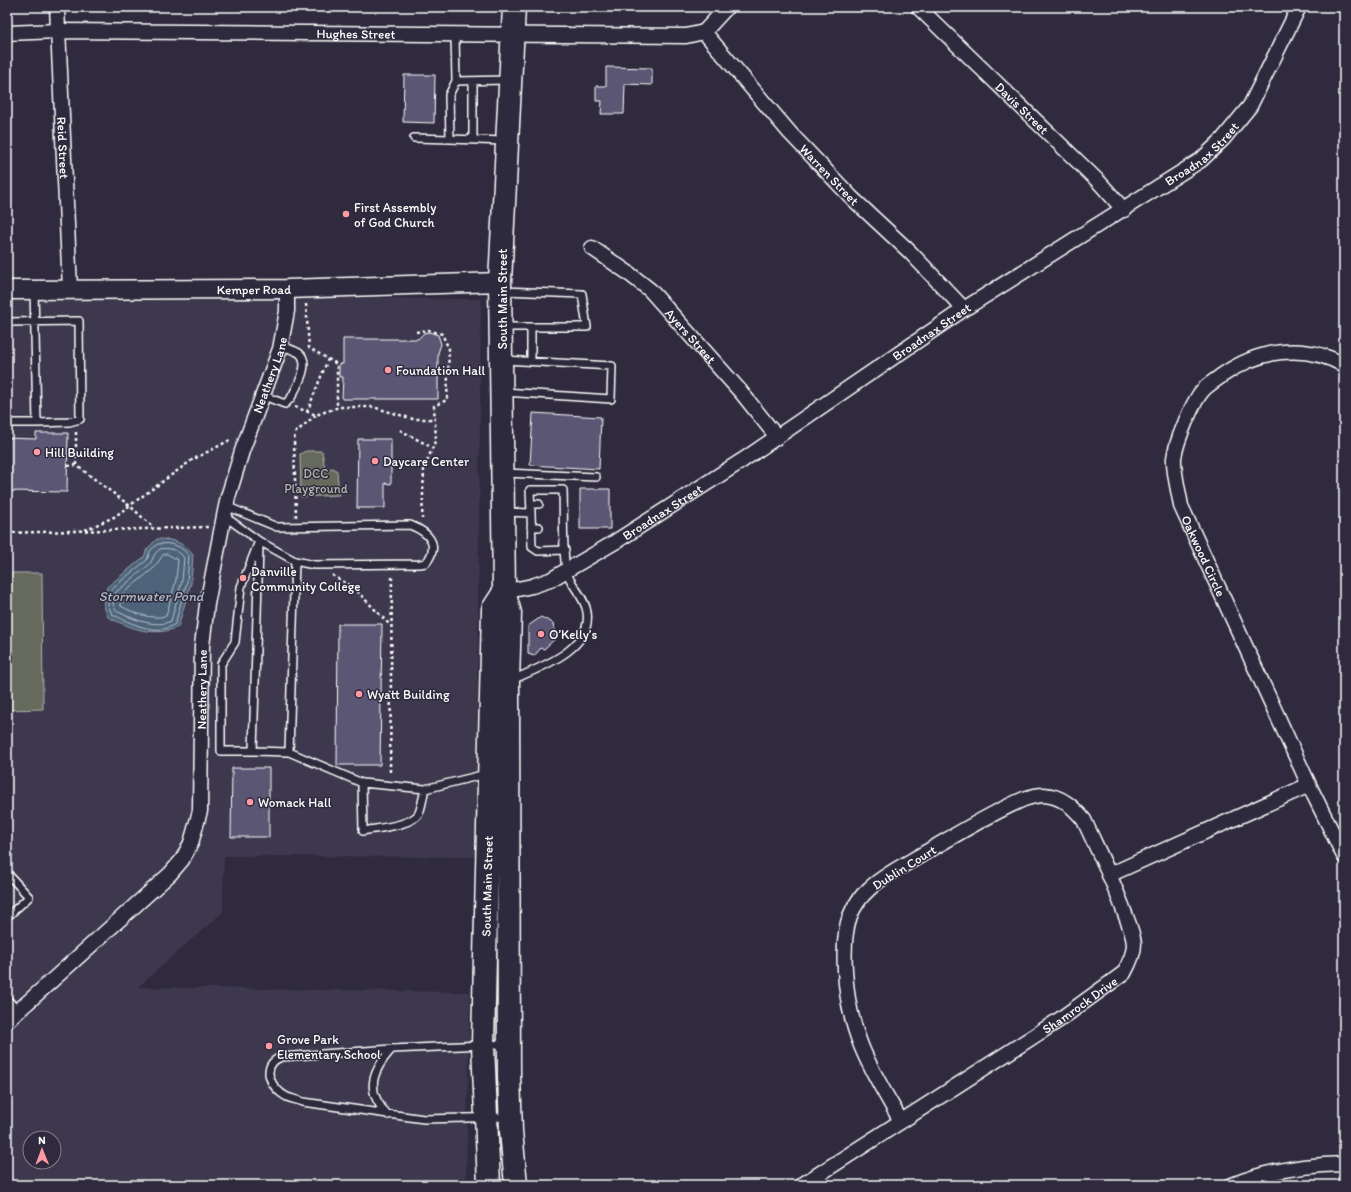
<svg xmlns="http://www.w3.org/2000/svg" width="1351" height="1192" font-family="Itim,sans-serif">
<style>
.built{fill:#3c384e;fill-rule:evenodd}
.green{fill:#666a5c;stroke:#b2b4ae}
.water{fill:#4e647a;stroke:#95a2af}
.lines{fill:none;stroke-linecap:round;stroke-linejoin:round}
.shore{stroke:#b8c1ca;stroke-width:1}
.building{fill:#5c5774;stroke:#fff}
.service-casing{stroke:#fff;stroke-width:10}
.minor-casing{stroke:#fff;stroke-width:17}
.tertiary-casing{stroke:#fff;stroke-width:21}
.primary-casing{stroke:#fff;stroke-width:25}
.path{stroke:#fff;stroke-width:2.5;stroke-dasharray:3 3;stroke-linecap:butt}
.service{stroke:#2f2a3d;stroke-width:7}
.minor{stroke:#2f2a3d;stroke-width:14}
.tertiary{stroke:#2f2a3d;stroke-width:18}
.primary{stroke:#2f2a3d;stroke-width:22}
.poi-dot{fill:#ff9aa2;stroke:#2f2a3d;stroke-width:1.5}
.labels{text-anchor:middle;stroke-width:3;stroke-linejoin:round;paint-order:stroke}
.street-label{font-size:13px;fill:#fff;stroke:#2f2a3d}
.poi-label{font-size:13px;fill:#fff;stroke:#2f2a3d;text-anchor:start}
.park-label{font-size:13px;fill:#b2b4ae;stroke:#2f2a3d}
.water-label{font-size:14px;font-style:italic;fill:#afb9c3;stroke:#2f2a3d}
</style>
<rect width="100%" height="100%" fill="#2f2a3d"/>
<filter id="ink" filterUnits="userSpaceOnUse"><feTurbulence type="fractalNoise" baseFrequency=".025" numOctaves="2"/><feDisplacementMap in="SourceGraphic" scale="8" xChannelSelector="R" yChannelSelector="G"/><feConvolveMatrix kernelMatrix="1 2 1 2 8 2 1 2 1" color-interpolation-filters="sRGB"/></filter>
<g filter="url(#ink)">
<path class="built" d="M123 296 481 299 476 857 224 856 223 912 138 987 470 992 466 1185H7V299ZM30 1138H54V1162H30Z"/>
<path class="green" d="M306 451H322L325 469 333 468 337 471 339 495 301 497 300 454Z
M7 573H42L43 709 7 710Z"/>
<path class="water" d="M157 539C173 539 183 542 193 555L191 583 178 627C154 638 130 628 108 617L104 606 107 587 144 557 147 549Z"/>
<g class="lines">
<path class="shore" d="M158 544C171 542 182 546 189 556L187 582 175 624C158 637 129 623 112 614L108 605 111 589 147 560 150 551Z
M160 549C169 547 179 550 184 558L182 581 171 621C155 629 131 618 116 611L113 604 116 592 150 564 155 554Z
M167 554 178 560 176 580 166 616C151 620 133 613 121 606V595L154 568 163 555Z"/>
</g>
<path class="building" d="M606 67 652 68V85L625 84 624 114H601L602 101H596V86H606Z
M404 75H435L434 123 403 122Z
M429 332 438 335 441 344 438 353V399H342L343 377H339V364H343V339H418L424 333Z
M533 413 601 417 599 469 530 465Z
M36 433H68L67 492 7 491V438L36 439Z
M358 439H391V484L385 483V508H357Z
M580 489H610V529H580Z
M541 617 553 623 556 638 544 649 541 648 534 656 528 654V626Z
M338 624H382L380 765H337Z
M232 768H269V837H231Z"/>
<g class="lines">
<g class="service-casing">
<path id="service" d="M455 36 456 81 449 95 450 139 504 141
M456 81 508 80
M414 138 450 139
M473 140V82
M503 291 582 294 587 327H503
M7 322 79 321 80 419 69 422 37 423 34 290
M504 360 612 366 611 399 504 392
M531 361V327
M264 396 285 404 291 398C296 388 312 363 299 353 294 350 286 348 281 345
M7 423H37
M505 473 596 477
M531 504H539
M504 512 531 513 530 490H563C564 516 562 544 566 569 568 583 585 596 587 612 593 650 538 668 512 680
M531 513 532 547 538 551 565 550
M224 516 259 541 295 561 314 565 420 564 426 563C441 544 428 532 410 525L277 527 226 506
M531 527H539
M259 547 253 751 289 752
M295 561 289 752 362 783
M253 751H221V664L235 642 241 587 259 541
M425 789C423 796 422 806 419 813 412 826 377 828 363 831L362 783 425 789 486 774
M7 873 29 897 7 917
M7 999 18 1011
M506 1044 392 1049 281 1057C259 1066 271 1089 287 1097 292 1099 298 1100 303 1102L424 1119 508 1117
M388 1115C365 1092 371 1072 392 1049"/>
</g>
<g class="minor-casing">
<g id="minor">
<path id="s1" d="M57 7 70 289"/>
<path id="s2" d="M918 7 1099 182 1124 210"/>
<path id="s3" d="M704 32 790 133 852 198 910 252 964 309"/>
<path d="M704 32 727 7"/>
<path id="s4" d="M7 33 58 31 686 36 704 32"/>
<path id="s5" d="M592 248 627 272 650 290 741 392 777 437"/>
<path id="s6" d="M1344 365C1303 342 1258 350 1221 376 1216 380 1209 384 1204 389 1193 400 1176 442 1174 458 1173 471 1179 493 1181 506L1309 785 1344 856"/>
<path id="s7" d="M504 592 532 586 550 580 615 542 743 460 964 309 1201 160 1223 139 1250 106 1299 7"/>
<path d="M1109 875 1309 785"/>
<path id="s8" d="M7 1021 170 874 182 860 191 843 200 811 202 646 207 604 224 516 228 497 242 451 280 349 287 311V289"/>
<path id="s9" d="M802 1185 1059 1020 1124 973C1129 964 1134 954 1134 944 1133 933 1129 924 1125 914 1114 882 1098 851 1084 820 1074 808 1062 796 1044 795 1038 795 1030 797 1024 799 991 813 959 833 928 851 909 863 886 873 869 889 861 896 854 906 850 916 844 932 844 952 845 970 848 1033 870 1068 901 1121"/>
<path d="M1232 1185C1268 1170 1306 1165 1344 1164"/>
</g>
</g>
<g class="tertiary-casing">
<g id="tertiary">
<path id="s10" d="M7 290 287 289 500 282"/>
</g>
</g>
<g class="primary-casing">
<g id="primary">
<path d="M514 7 500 282 504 592 510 613 508 682 509 1075 511 1131 516 1185"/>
<path id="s11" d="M489 1185 483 1045 493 609 504 592"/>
</g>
</g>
<path class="path" d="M306 304 309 348 337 364V408
M416 332 428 330 442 334 449 349 447 400 434 406 436 439 424 469 422 519
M295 407 316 415 339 407H373L413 419H435
M307 412 328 359
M400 430 433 448
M76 465V430
M68 466 76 465 130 506 154 528
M296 517 294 440 296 432 316 415
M85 530 114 517 192 460 232 439
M7 533 208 527
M332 575 353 587 390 625
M390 772 392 578 390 575"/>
<use href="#service" class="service"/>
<use href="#minor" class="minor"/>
<use href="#tertiary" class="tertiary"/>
<use href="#primary" class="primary"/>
</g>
</g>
<g class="poi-dot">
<circle cx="346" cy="214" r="4"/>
<circle cx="388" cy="370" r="4"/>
<circle cx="37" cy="452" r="4"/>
<circle cx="375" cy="461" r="4"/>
<circle cx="243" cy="578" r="4"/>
<circle cx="541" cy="634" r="4"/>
<circle cx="359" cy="694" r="4"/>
<circle cx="250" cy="802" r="4"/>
<circle cx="269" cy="1046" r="4"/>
</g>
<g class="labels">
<g class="street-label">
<text dy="5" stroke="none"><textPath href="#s4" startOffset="349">Hughes Street</textPath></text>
<text dy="5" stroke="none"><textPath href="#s2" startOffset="145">Davis Street</textPath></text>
<text dy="5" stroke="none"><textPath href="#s1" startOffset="141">Reid Street</textPath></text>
<text dy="5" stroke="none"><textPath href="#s7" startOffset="827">Broadnax Street</textPath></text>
<text dy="5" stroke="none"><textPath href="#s3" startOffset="190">Warren Street</textPath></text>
<text dy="5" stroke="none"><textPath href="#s10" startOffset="247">Kemper Road</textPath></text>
<text transform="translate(502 299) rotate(-90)" y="5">South Main Street</text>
<text dy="5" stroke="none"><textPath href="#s7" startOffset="503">Broadnax Street</textPath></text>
<text dy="5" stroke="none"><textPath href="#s5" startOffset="133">Ayers Street</textPath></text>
<text dy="5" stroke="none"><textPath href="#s8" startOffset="736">Neathery Lane</textPath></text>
<text dy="5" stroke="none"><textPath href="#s7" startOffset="179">Broadnax Street</textPath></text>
<text dy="5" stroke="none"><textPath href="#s6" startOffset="331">Oakwood Circle</textPath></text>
<text dy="5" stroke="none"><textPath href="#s8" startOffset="412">Neathery Lane</textPath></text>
<text transform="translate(904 867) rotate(-32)" y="5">Dublin Court</text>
<text dy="5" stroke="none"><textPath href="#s11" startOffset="299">South Main Street</textPath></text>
<text dy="5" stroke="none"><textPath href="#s9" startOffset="331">Shamrock Drive</textPath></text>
</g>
<g class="poi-label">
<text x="354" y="212">First Assembly<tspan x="354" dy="15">of God Church</tspan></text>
<text x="396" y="375">Foundation Hall</text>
<text x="45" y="457">Hill Building</text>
<text x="383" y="466">Daycare Center</text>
<text x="251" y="576">Danville<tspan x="251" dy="15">Community College</tspan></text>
<text x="549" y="639">O’Kelly’s</text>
<text x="367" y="699">Wyatt Building</text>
<text x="258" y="807">Womack Hall</text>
<text x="277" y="1044">Grove Park<tspan x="277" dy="15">Elementary School</tspan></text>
</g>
<g class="park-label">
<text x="316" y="478">DCC<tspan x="316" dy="15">Playground</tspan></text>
</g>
<g class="water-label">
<text x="151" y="601">Stormwater Pond</text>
</g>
</g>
<rect width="1351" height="1192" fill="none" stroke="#2f2a3d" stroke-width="24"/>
<rect x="12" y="12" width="1327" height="1168" fill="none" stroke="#fff" stroke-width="1.5" filter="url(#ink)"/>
<g transform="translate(42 1150) rotate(359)"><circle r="19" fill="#2f2a3d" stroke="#827f8b"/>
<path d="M0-3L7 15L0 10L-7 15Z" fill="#ff9aa2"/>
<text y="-6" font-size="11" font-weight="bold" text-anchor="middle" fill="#ffffff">N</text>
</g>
</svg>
